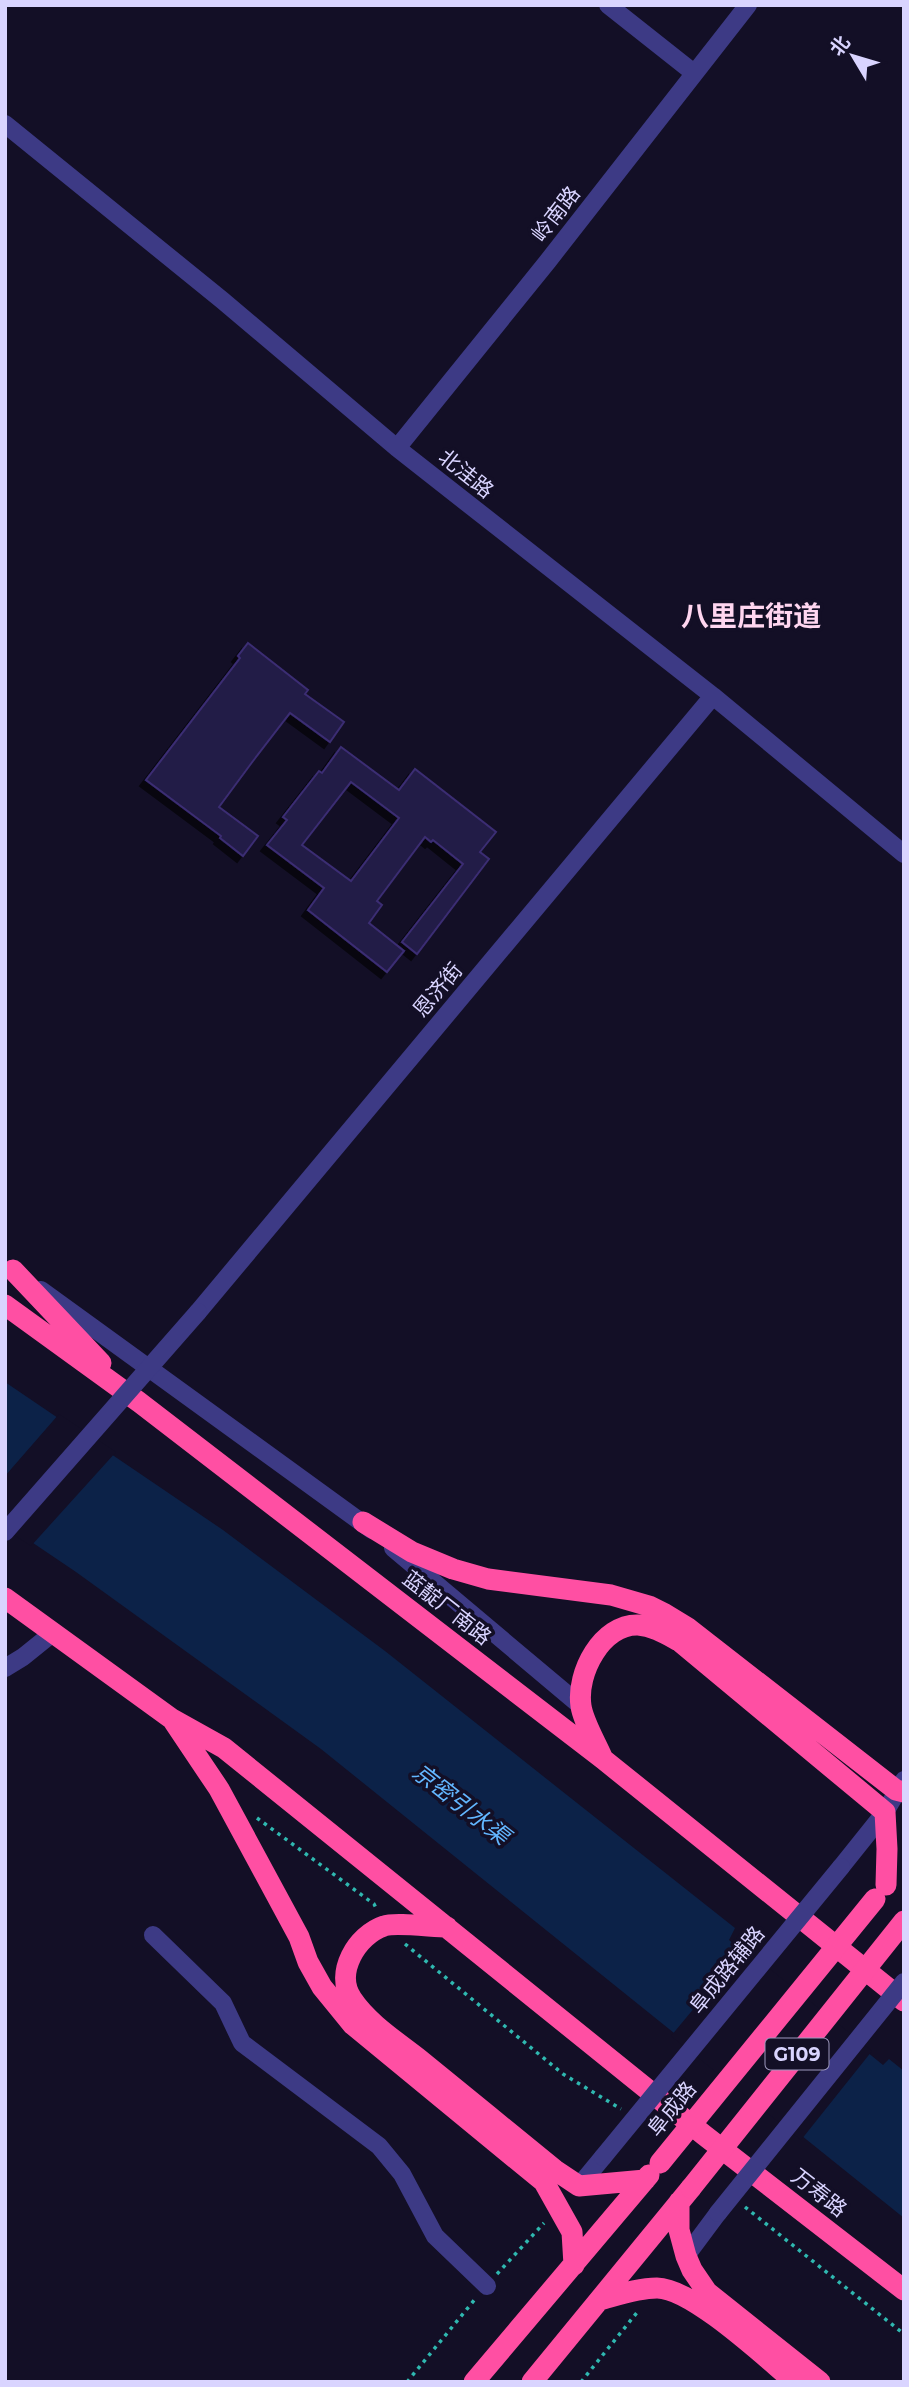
<svg xmlns="http://www.w3.org/2000/svg" width="909" height="2387" font-family="Montserrat,'Noto Sans SC',sans-serif">
<style>
.water{fill:#0c2248}
.pier{fill:#130f26}
.building{fill:#241b47;stroke:#3b2d73;stroke-width:2;fill-rule:evenodd;filter:url(#shadow)}
.lines{fill:none;stroke-linecap:round;stroke-linejoin:round}
.path{stroke:#2fb8b0;stroke-width:3.5;stroke-dasharray:3.5 5;stroke-linecap:butt}
.minor{stroke:#3d3a85;stroke-width:18}
.highway{stroke:#ff4fa3;stroke-width:21}
.minor-bridge{stroke:#3d3a85;stroke-width:18}
.highway-bridge{stroke:#ff4fa3;stroke-width:21}
.labels{text-anchor:middle;stroke-width:7;stroke-linejoin:round;paint-order:stroke}
.shield{fill:#130f26;stroke:#9e99be;stroke-width:2}
.shield-label{font-size:19px;font-weight:bold;fill:#d9d4ff}
.street-label{font-size:21px;fill:#d9d4ff;stroke:#130f26}
.water-label{font-size:23px;font-style:italic;fill:#62b6ff;stroke:#130f26}
.district-label{font-size:28px;font-weight:bold;fill:#ffd6f0;stroke:#130f26}
</style>
<defs>
<filter id="shadow"><feDropShadow dx="-6" dy="6" stdDeviation="0" flood-color="#0009"/></filter>
</defs>
<rect width="100%" height="100%" fill="#130f26"/>
<path class="water" d="M5 1382 223 1530 385 1651 735 1928 729 1940 883 2065 889 2059 904 2071V2218L321 1749 76 1572 5 1524Z"/>
<path class="pier" d="M59 1414 116 1452 31 1546 5 1529V1476Z
M744 1948 872 2051 801 2140 671 2036Z"/>
<path class="building" d="M248 643 308 690 305 694 344 722 330 742 290 713 253 761 219 807 258 836 243 856 220 838 221 836 146 780 240 658 238 656Z
M341 747 399 790 415 769 496 832 480 852 489 859 417 954 402 942 463 864 433 840 431 842 425 837 377 901 382 905 369 923 404 951 387 972 308 910 324 888 267 845 287 820 283 817 319 771 322 773ZM351 782 399 818 351 881 302 845Z"/>
<g class="lines">
<path class="path" d="M257 1818 374 1904 376 1908
M405 1944 563 2074 621 2109
M745 2207 904 2334
M497 2274 544 2223
M407 2382 476 2298
M581 2382 639 2310"/>
<path class="minor" d="M608 5 694 73
M5 124 222 300 397 448 713 696 904 854
M397 448 548 261 748 5
M41 1290 372 1530
M198 1312 713 696
M393 1548 581 1706
M5 1668 23 1657 54 1632
M841 1867 885 1812 904 1780
M153 1935 223 2003 242 2043 379 2146 402 2174 435 2236 487 2286
M579 2186 603 2157
M686 2256 718 2213"/>
<path class="highway" d="M13 1270 101 1363
M5 1305 139 1402 603 1759 904 2001
M363 1522 412 1552 453 1569 488 1579 611 1595 649 1606 665 1614 688 1628 896 1790 904 1792
M5 1598 172 1719 224 1748 704 2135 904 2290
M174 1722 219 1789 299 1937 308 1962 322 1987 353 2025 544 2182 572 2232 574 2265
M602 1757C596 1743 583 1721 581 1706 576 1673 602 1624 638 1625 653 1626 666 1634 679 1641L885 1812 887 1849 886 1885
M447 1927C433 1927 395 1922 384 1926 357 1935 334 1973 352 1999 368 2023 396 2041 419 2059 464 2096 510 2133 555 2170L579 2186 645 2180
M679 2202V2230L686 2256 692 2270 707 2292 820 2382
M599 2300C618 2295 638 2288 657 2288 692 2288 766 2358 795 2382
M474 2382 649 2175
M532 2382 691 2188"/>
<path class="minor-bridge" d="M5 1532 198 1312
M603 2157 841 1867
M718 2213 904 1982"/>
<path class="highway-bridge" d="M660 2163 875 1899
M691 2188 904 1921"/>
</g>
<g class="labels">
<rect class="shield" x="765.5" y="2038.5" width="63" height="31" rx="5"/>
<g class="shield-label">
<text x="797" y="2061">G109</text>
</g>
<g class="street-label">
<text transform="translate(556 214) rotate(-52)" y="7">岭南路</text>
<text transform="translate(466 474) rotate(39)" y="7">北洼路</text>
<text transform="translate(438 990) rotate(-50)" y="7">恩济街</text>
<text transform="translate(447 1608) rotate(38)" y="7">蓝靛厂南路</text>
<text transform="translate(727 1970) rotate(-51)" y="7">阜成路辅路</text>
<text transform="translate(672 2109) rotate(-51)" y="7">阜成路</text>
<text transform="translate(819 2193) rotate(38)" y="7">万寿路</text>
</g>
<g class="water-label">
<text transform="translate(461 1804) rotate(38)" y="8">京密引水渠</text>
</g>
<g class="district-label">
<text x="751" y="626">八里庄街道</text>
</g>
</g>
<rect width="909" height="2387" fill="none" stroke="#d9d4ff" stroke-width="14"/>
<g transform="translate(853 56) rotate(308)" stroke="#130f26" stroke-width="5" paint-order="stroke">
<path d="M0-5L12 26L0 18L-12 26Z" fill="#d9d4ff"/>
<text y="-10" font-size="19" font-weight="bold" text-anchor="middle" fill="#d9d4ff">北</text>
</g>
</svg>
